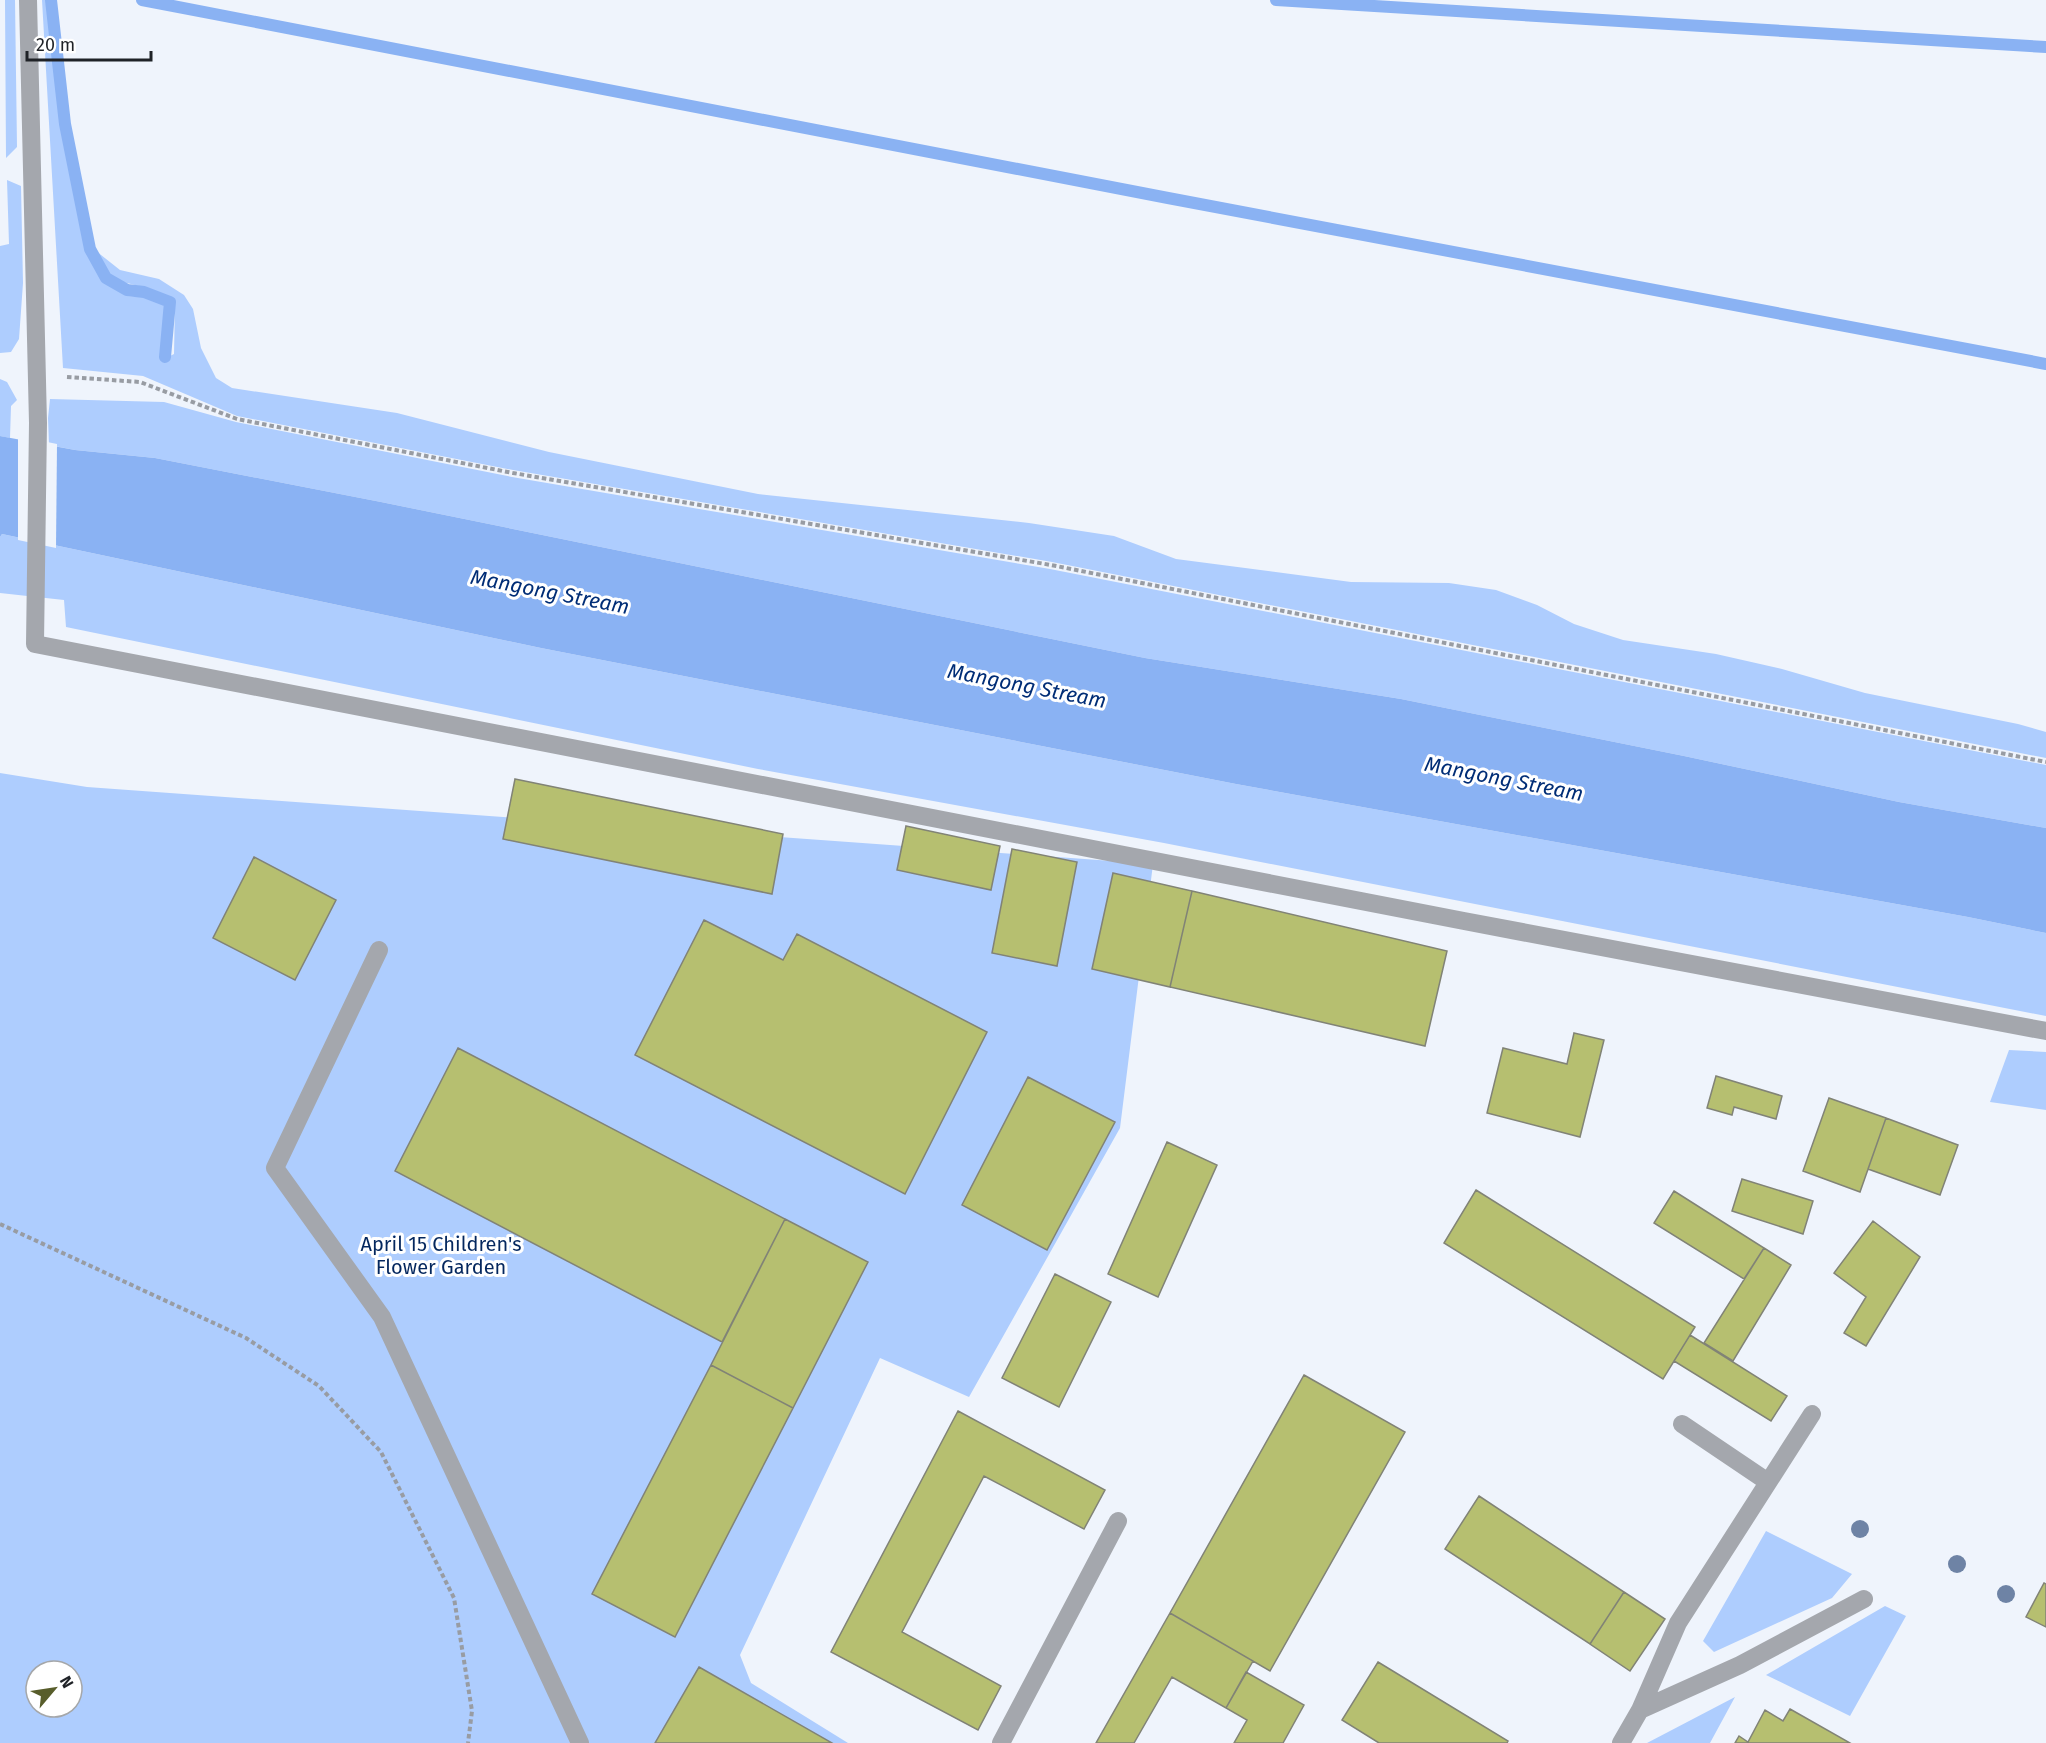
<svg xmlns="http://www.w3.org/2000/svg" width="2046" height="1743" font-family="'Fira Sans',sans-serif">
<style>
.green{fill:#aecdfe;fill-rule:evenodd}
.water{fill:#8ab2f3}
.pier{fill:#eff4fc}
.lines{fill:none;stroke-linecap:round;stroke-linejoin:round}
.stream{stroke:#8ab2f3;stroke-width:12}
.building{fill:#b6bf70;stroke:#818376;stroke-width:1.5}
.path{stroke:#989ca3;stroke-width:4;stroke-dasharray:4.5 3;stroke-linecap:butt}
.minor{stroke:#a4a7ad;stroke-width:18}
.tree{fill:#6e83a5}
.labels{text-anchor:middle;stroke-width:6;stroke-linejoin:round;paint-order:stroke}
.park-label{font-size:20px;fill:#04275e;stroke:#fff}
.water-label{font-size:21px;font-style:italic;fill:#002d76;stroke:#fff}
</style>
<rect width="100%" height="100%" fill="#eff4fc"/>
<path class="green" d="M5 0H15L17 147 6 158Z
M42 0H51L62 125 88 253 104 282 127 296 147 297 165 306 160 354 166 358 174 354 175 304 147 288 123 282 111 276 96 251 120 270 159 279 184 295 193 309 201 348 216 378 232 388 397 413 549 452 758 494 1029 523 1114 536 1176 559 1351 582 1449 583 1496 590 1537 605 1574 624 1623 640 1716 654 1782 669 1865 693 2018 724 2046 732V758L1052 562 513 470 237 416 143 376 63 368Z
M7 180 21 186 23 283 19 339 11 352 0 353V246L9 244Z
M0 379 7 382 17 400 11 406 10 438 0 436Z
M50 399 164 402 236 422 512 477 1050 569 2046 765V828L1899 802 1684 756 1401 699 1145 658 381 502 155 458 75 450 49 445 48 418Z
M2 534 541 648 1236 784 1968 917 2046 933V1016L1164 843 758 769 66 627 64 600 0 593V537Z
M0 773 87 787 1153 864 1120 1128 969 1397 880 1358 740 1655 751 1683 848 1743H0ZM36 1671H72V1707H36Z
M2009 1050 2046 1052V1110L1990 1102Z
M1766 1531 1852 1574 1832 1598 1714 1652 1703 1641Z
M1885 1606 1906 1616 1850 1716 1766 1675Z
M1735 1697 1710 1743H1647Z"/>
<path class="water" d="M0 436 75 450 155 458 381 502 1145 658 1401 699 1684 756 1899 802 2046 828V933L1968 917 1236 784 541 648 2 534 0 537Z"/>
<path class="pier" d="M18 436 57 444 56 548 18 540Z"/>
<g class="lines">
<path class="stream" d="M51 0 65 124 90 249 106 278 127 290 144 292 170 302 165 357
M142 0 1168 198 2046 364
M1276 0 2046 47"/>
</g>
<path class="building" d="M515 779 783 834 772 894 503 839Z
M906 826 1000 846 991 890 897 870Z
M1012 849 1077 862 1057 966 992 953Z
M254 857 336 900 295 980 213 938Z
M1113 873 1192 891 1170 987 1092 969Z
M1192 891 1447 951 1425 1046 1170 987Z
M704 920 783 960 797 934 987 1032 905 1194 635 1055Z
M1574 1033 1604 1040 1580 1137 1487 1113 1503 1048 1567 1064Z
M458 1048 785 1219 722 1342 395 1171Z
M1716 1076 1782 1096 1776 1119 1734 1107 1732 1115 1707 1108Z
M1028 1077 1115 1122 1047 1250 962 1205Z
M1829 1098 1886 1118 1860 1192 1803 1171Z
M1886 1118 1958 1145 1940 1195 1868 1169Z
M1167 1142 1217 1165 1158 1297 1108 1274Z
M1742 1179 1813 1201 1803 1234 1732 1211Z
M1476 1190 1695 1327 1663 1379 1444 1243Z
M1674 1191 1764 1248 1744 1279 1654 1223Z
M785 1219 868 1262 793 1408 711 1365Z
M1873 1221 1920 1257 1866 1346 1844 1333 1866 1297 1834 1273Z
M1764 1248 1791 1265 1733 1361 1704 1343Z
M1055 1274 1111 1302 1059 1407 1002 1378Z
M1690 1335 1787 1396 1771 1421 1674 1361Z
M711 1365 793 1408 675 1637 592 1594Z
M1304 1375 1405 1432 1270 1671 1170 1613Z
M958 1411 1105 1490 1084 1529 984 1476 902 1632 1001 1686 978 1730 831 1652Z
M1479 1496 1624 1592 1590 1644 1445 1549Z
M2044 1583 2046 1584V1627L2026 1617Z
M1624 1592 1665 1619 1630 1671 1590 1644Z
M1170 1613 1253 1661 1226 1708 1172 1677 1134 1743H1096Z
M1378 1662 1508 1741 1507 1743H1379L1342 1720Z
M699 1667 832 1743H655Z
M1246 1672 1304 1705 1283 1743H1234L1247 1720 1226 1708Z
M1790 1709 1850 1743H1735L1739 1736 1748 1742 1765 1710 1783 1721Z"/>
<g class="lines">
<path class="path" d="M67 377 140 382 237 419 513 473 1051 565 2046 762
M0 1224 246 1338 319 1386 381 1452 454 1598 472 1711 468 1743"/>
<path class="minor" d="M28 0 38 423 35 644 1464 921 2046 1031
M379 950 275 1168 382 1317 580 1743
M1682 1424 1768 1482
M1640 1710 1678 1623 1812 1414
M1001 1743 1118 1521
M1621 1743 1640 1710 1740 1665 1864 1599"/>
</g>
<g class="tree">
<circle cx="1860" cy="1529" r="9"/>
<circle cx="1957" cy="1564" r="9"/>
<circle cx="2006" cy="1594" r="9"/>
</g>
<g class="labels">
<g class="park-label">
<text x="441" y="1251">April 15 Children's<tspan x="441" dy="23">Flower Garden</tspan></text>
</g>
<g class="water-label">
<text transform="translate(550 592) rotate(11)" y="7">Mangong Stream</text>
<text transform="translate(1027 686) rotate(11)" y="7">Mangong Stream</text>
<text transform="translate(1504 779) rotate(11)" y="7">Mangong Stream</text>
</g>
</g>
<g transform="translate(54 1689) rotate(61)"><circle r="28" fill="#ffffff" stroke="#a5a7a9" stroke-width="1.5"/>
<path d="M0-4.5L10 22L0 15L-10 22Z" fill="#585d2b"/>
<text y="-9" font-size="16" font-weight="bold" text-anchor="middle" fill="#1f2227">N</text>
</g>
<path d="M27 51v9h124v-9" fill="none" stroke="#1f2227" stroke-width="3"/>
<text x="36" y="51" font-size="18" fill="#1f2227" stroke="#ffffff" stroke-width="4.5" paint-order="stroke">20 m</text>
</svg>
